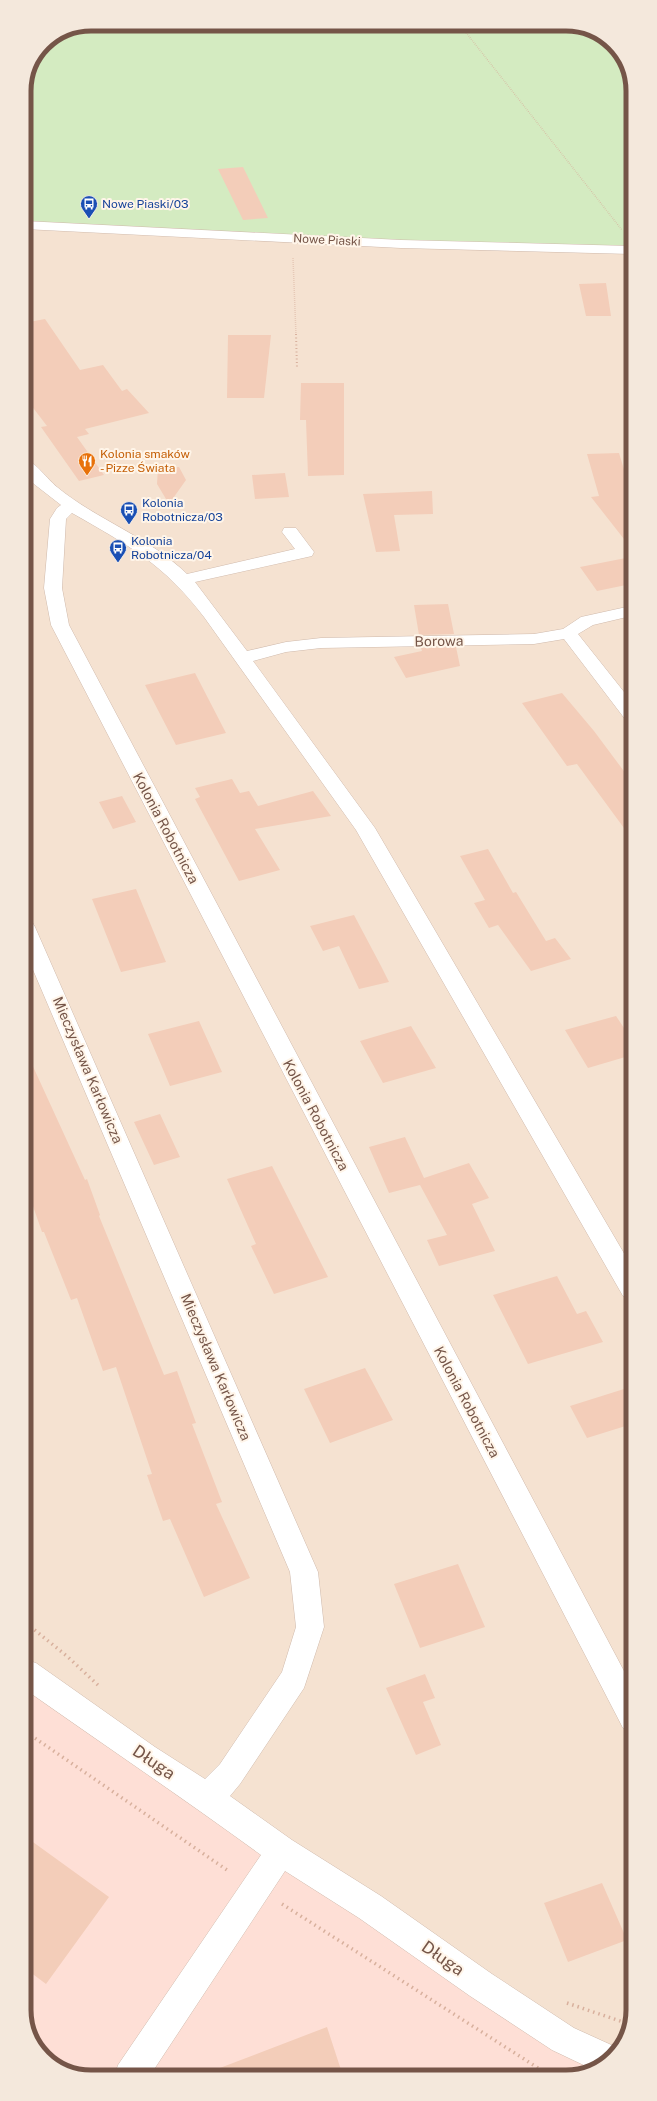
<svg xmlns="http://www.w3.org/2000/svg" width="657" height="2101" font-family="'Public Sans',sans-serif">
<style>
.residential{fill:#f5e2d1}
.commercial{fill:#fedfd6}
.green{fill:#d4ebc1}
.building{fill:#f3cdb9}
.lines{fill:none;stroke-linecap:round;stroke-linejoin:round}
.minor-casing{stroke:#d0baac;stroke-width:1}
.path-far2{stroke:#d8b09d;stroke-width:1.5;stroke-dasharray:0.5 1.5;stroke-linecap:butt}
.path-far1{stroke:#d8b09d;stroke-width:2;stroke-dasharray:1 2.5;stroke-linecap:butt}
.path{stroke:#d8b09d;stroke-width:3.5;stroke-dasharray:1.5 4;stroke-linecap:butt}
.minor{fill:#fff;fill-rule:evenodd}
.labels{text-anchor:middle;stroke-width:4;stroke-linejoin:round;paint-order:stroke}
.far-transit-label{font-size:12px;fill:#164399;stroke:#fff5e9;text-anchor:start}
.far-street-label{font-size:12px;fill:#755548;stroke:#fff5e9}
.far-food-label{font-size:12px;fill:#c56008;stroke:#fff5e9;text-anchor:start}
.street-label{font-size:14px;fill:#755548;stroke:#fff5e9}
.near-street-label{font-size:17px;fill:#755548;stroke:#fff5e9}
.rim{fill:none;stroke:#755548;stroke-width:5}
</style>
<rect width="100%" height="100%" fill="#fdf1e3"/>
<path class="residential" d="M571 24 610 40 631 74 633 2011 619 2051 607 2059 563 2039 145 1757 26 1673 24 90 29 65 44 43 65 29Z"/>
<path class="commercial" d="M26 1673 145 1757 563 2039 607 2059 583 2075 86 2077 47 2061 26 2027Z"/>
<path class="green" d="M571 24 610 40 631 74V250L24 225V90L29 65 44 43 65 29Z"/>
<path class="building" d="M243 167 247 175 268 218 243 220 218 169Z
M606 283 611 316H586L579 284Z
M45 319 80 370 103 365 122 391 127 389 149 413 85 429 89 434 77 437 104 475 79 481 41 427 47 426 24 396V323Z
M228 335H271L264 398H227Z
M301 383H344V475L308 476 306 420H300Z
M619 453 626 476H631V548L591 497 599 496 587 454Z
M179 467 186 480 169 504 157 484 158 468Z
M285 473 289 497 255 499 252 475Z
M432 491 433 514 394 515 400 551 376 552 363 494Z
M631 557V584L597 591 580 567Z
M448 604 454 634 419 635 414 605Z
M456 647 460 666 406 678 394 657 422 651 421 648Z
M195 673 226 733 176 745 145 685Z
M562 693 594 731 632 782V839L577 764 567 766 522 703Z
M232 779 240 793 249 791 258 806 313 791 331 816 255 829 280 870 239 881 195 799 200 797 195 788Z
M122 796 136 822 113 829 99 802Z
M488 849 513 893 516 892 546 941 555 938 571 959 531 971 498 925 489 928 474 903 485 900 460 856Z
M136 889 166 962 121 972 92 899Z
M354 915 381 966 389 982 359 989 339 946 323 951 310 926Z
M616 1016 632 1040V1055L588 1068 565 1030Z
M199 1021 222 1072 170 1086 148 1034Z
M411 1026 436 1068 383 1083 360 1041Z
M25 1049 85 1180 87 1179 100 1215 99 1216 164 1375 177 1371 196 1423 192 1424 222 1502 216 1504 250 1578 204 1597 170 1519 163 1521 147 1475 152 1474 116 1367 103 1371 77 1298 71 1300 44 1232H42L26 1186Z
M160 1114 180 1157 154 1165 134 1122Z
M405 1137 424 1178 469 1163 489 1198 472 1204 495 1251 439 1266 427 1240 447 1235 420 1185 389 1193 369 1147Z
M272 1166 328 1277 274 1294 251 1246 256 1244 227 1179Z
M557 1276 577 1314 586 1311 603 1342 528 1364 493 1295Z
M365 1368 393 1420 330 1443 304 1389Z
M624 1389 632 1405V1424L587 1438 570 1406Z
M458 1564 485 1627 420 1648 394 1584Z
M425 1674 435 1698 423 1702 441 1745 416 1755 386 1688Z
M26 1837 109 1897 46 1984 26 1969Z
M602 1883 627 1940 568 1962 544 1903Z
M327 2027 343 2076H205L204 2074Z"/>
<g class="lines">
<g class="minor-casing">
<path id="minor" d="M24 221 401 240 631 246V254L401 248 24 229Z
M24 459C36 462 47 479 57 487 97 520 149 537 187 574L295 549 282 532 284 528H296L314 552 312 556 195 582 247 651 286 642 321 638 534 634 563 629 581 617 631 606V616L593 625 578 634 632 702V721L625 719 564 639 534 644 321 648 286 652 253 661 375 828 632 1267V1299L623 1296 356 830 204 617C164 564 128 545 72 513L66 519 62 588 69 625 633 1688V1732L623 1728 51 625 44 588 50 519 57 508 61 505 34 484 24 474Z
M25 920 32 922 35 927 318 1572 324 1627 304 1688 240 1784 230 1796 292 1840 381 1896 492 1974 574 2028 618 2048 619 2051 592 2069 552 2050 470 1996 359 1918 285 1871 149 2077H114L118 2065 261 1855C183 1798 104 1745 26 1690V1660L36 1663 155 1747 205 1779 220 1764 282 1672 296 1627 290 1572 25 951Z"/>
</g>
<path class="path-far2" d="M460 25 622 230
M293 258 296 335"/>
<path class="path-far1" d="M296 334 297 368"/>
<path class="path" d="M26 1623 68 1657 99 1686
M26 1732 230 1872
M282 1904 549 2075
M567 2003 629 2024"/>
<use href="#minor" class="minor"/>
</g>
<defs>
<g id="bus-pin" transform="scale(0.9)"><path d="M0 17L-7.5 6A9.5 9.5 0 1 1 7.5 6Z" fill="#1a4fb4" stroke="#fff5e9"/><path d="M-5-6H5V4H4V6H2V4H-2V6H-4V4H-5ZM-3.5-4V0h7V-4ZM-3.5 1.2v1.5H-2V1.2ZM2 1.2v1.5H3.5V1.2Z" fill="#fff"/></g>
<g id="restaurant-pin" transform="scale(0.9)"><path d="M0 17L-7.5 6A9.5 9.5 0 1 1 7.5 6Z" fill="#e8710a" stroke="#fff5e9"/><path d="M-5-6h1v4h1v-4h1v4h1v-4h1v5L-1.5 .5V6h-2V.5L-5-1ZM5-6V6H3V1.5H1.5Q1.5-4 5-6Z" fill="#fff"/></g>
</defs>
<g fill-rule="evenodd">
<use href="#bus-pin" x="89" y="204"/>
<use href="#restaurant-pin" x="87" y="461"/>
<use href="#bus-pin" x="129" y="510"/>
<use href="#bus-pin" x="118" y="548"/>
</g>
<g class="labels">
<g class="far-transit-label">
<text x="102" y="208">Nowe Piaski/03</text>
<text x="142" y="507">Kolonia<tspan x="142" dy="14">Robotnicza/03</tspan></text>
<text x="131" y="545">Kolonia<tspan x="131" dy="14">Robotnicza/04</tspan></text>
</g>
<g class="far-street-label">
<text transform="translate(327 240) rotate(3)" y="4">Nowe Piaski</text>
</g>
<g class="far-food-label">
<text x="100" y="458">Kolonia smaków<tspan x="100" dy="14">- Pizze Świata</tspan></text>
</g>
<g class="street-label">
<text transform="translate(439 641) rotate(-1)" y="5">Borowa</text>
<text transform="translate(166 828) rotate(62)" y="5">Kolonia Robotnicza</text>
<text transform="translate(88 1070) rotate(67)" y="5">Mieczysława Karłowicza</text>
<text transform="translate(316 1115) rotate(62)" y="5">Kolonia Robotnicza</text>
<text transform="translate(216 1367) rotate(67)" y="5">Mieczysława Karłowicza</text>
<text transform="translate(467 1402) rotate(62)" y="5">Kolonia Robotnicza</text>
</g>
<g class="near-street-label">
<text transform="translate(154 1762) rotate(34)" y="6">Długa</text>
<text transform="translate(443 1958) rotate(35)" y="6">Długa</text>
</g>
</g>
<path d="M0 0H657V2101H0ZM91 31H566A60 60 0 0 1 626 91V2010A60 60 0 0 1 566 2070H91A60 60 0 0 1 31 2010V91A60 60 0 0 1 91 31Z" fill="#f4e8dc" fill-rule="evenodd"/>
<path class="rim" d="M91 31H566A60 60 0 0 1 626 91V2010A60 60 0 0 1 566 2070H91A60 60 0 0 1 31 2010V91A60 60 0 0 1 91 31Z"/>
</svg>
